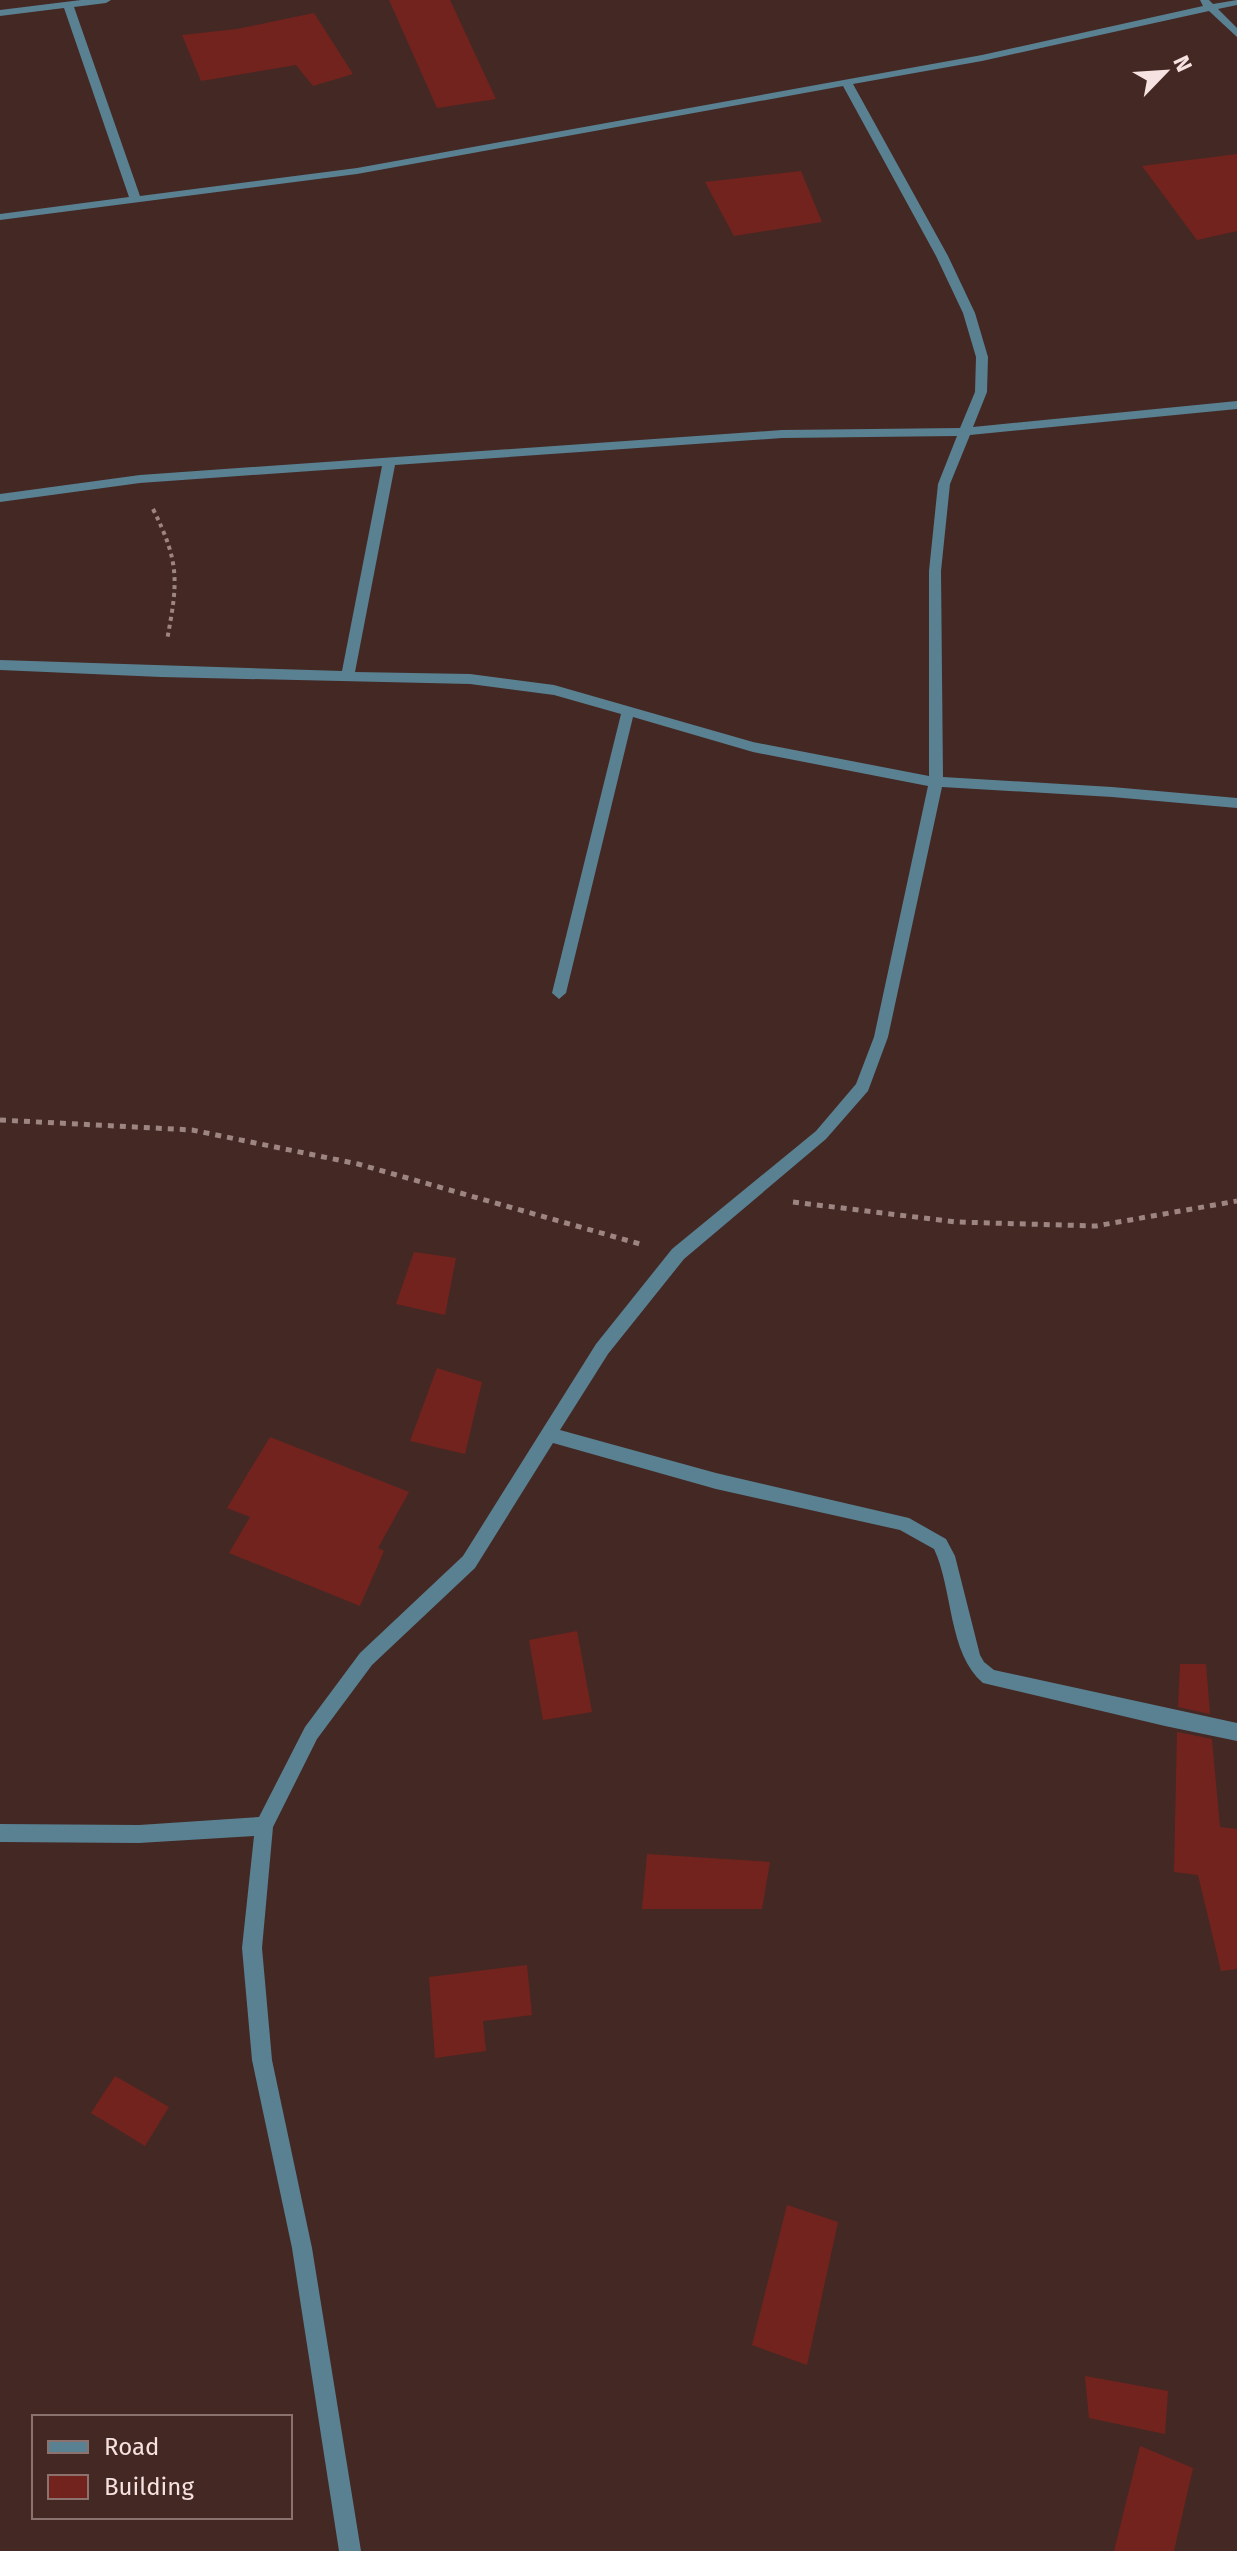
<svg xmlns="http://www.w3.org/2000/svg" width="1237" height="2551" font-family="'Fira Sans',sans-serif">
<style>
.building{fill:#73231e}
.lines{fill:none;stroke-linecap:round;stroke-linejoin:round}
.path-far1{stroke:#9d8582;stroke-width:4;stroke-dasharray:4 4;stroke-linecap:butt}
.path{stroke:#9d8582;stroke-width:5;stroke-dasharray:6 6;stroke-linecap:butt}
.minor{fill:#598191;fill-rule:evenodd}
</style>
<rect width="100%" height="100%" fill="#442824"/>
<path class="building" d="M389 0H450L496 99 437 108Z
M314 13 353 74 313 86 296 65 201 81 182 35 237 29Z
M1237 154V231L1197 240 1142 166Z
M801 171 822 222 734 236 705 182Z
M414 1252 456 1258 445 1315 396 1304Z
M437 1368 482 1382 465 1454 410 1441Z
M270 1437 409 1492 378 1548 384 1551 360 1606 229 1553 250 1517 227 1508Z
M577 1631 592 1712 543 1720 529 1640Z
M1180 1664H1206L1210 1714 1178 1707Z
M1177 1732 1212 1739 1220 1827 1237 1829V1969L1221 1971 1198 1875 1174 1872Z
M647 1854 770 1862 762 1909H642Z
M527 1965 532 2015 483 2021 486 2051 435 2058 429 1977Z
M115 2076 169 2107 145 2146 91 2113Z
M787 2205 838 2222 807 2365 752 2345Z
M1085 2376 1168 2391 1165 2434 1089 2418Z
M1140 2446 1193 2468 1174 2551H1114Z"/>
<g class="lines">
<path class="path-far1" d="M153 509C180 563 178 582 167 640"/>
<path class="path" d="M0 1120 192 1130 358 1164 640 1244
M793 1202 956 1222 1096 1226 1237 1201"/>
<path class="minor" d="M81 0H111L106 3 74 7 140 196 357 168 982 55 1203 6 1200 0H1209L1213 4 1237 0V5L1218 9 1237 28V37L1209 11 982 61 853 84 948 256 975 313 988 357 987 392 973 427 1237 401V409L970 435 950 484 941 571 943 777 1112 787 1237 798V808L1112 797 942 787 888 1037 868 1091 826 1139 684 1259 608 1354 560 1430 716 1473 909 1518 946 1539 955 1556 980 1655 984 1662 994 1670 1237 1723V1741L1165 1726 983 1683C948 1654 953 1589 934 1549L900 1530 716 1489 553 1443 475 1568 372 1665 317 1739 273 1827 262 1948 272 2060 312 2248 361 2551H339L292 2248 252 2060 242 1948 254 1836 139 1843 0 1842V1824L139 1825 259 1817 305 1727 360 1653 463 1556 596 1344 672 1249 816 1131 856 1084 874 1037 928 786 753 752 633 717 566 993 559 999 552 993 621 714 554 695 470 684 161 677 0 670V660L342 671 382 466 140 483 0 502V494L140 475 782 430 960 428 975 392 976 357 963 313 936 256 843 86 357 174 0 220V214L129 197 64 8 0 16V10ZM957 436 938 484 929 571V776L753 742 554 685 470 674 355 672 395 465 782 438Z"/>
</g>
<rect x="32" y="2415" width="260" height="104" fill="#442824" stroke="#8b726f" stroke-width="2"/>
<rect x="48" y="2441" width="40" height="12" fill="#598191" stroke="#8b726f" stroke-width="2"/>
<text x="104" y="2455" font-size="24" fill="#f6e2e0">Road</text>
<rect x="48" y="2475" width="40" height="24" fill="#73231e" stroke="#8b726f" stroke-width="2"/>
<text x="104" y="2495" font-size="24" fill="#f6e2e0">Building</text>
<g transform="translate(1165 72) rotate(65)" stroke="#442824" stroke-width="6" paint-order="stroke">
<path d="M0-6L14 30L0 20L-14 30Z" fill="#f6e2e0"/>
<text y="-12" font-size="22" font-weight="bold" text-anchor="middle" fill="#f6e2e0">N</text>
</g>
</svg>
